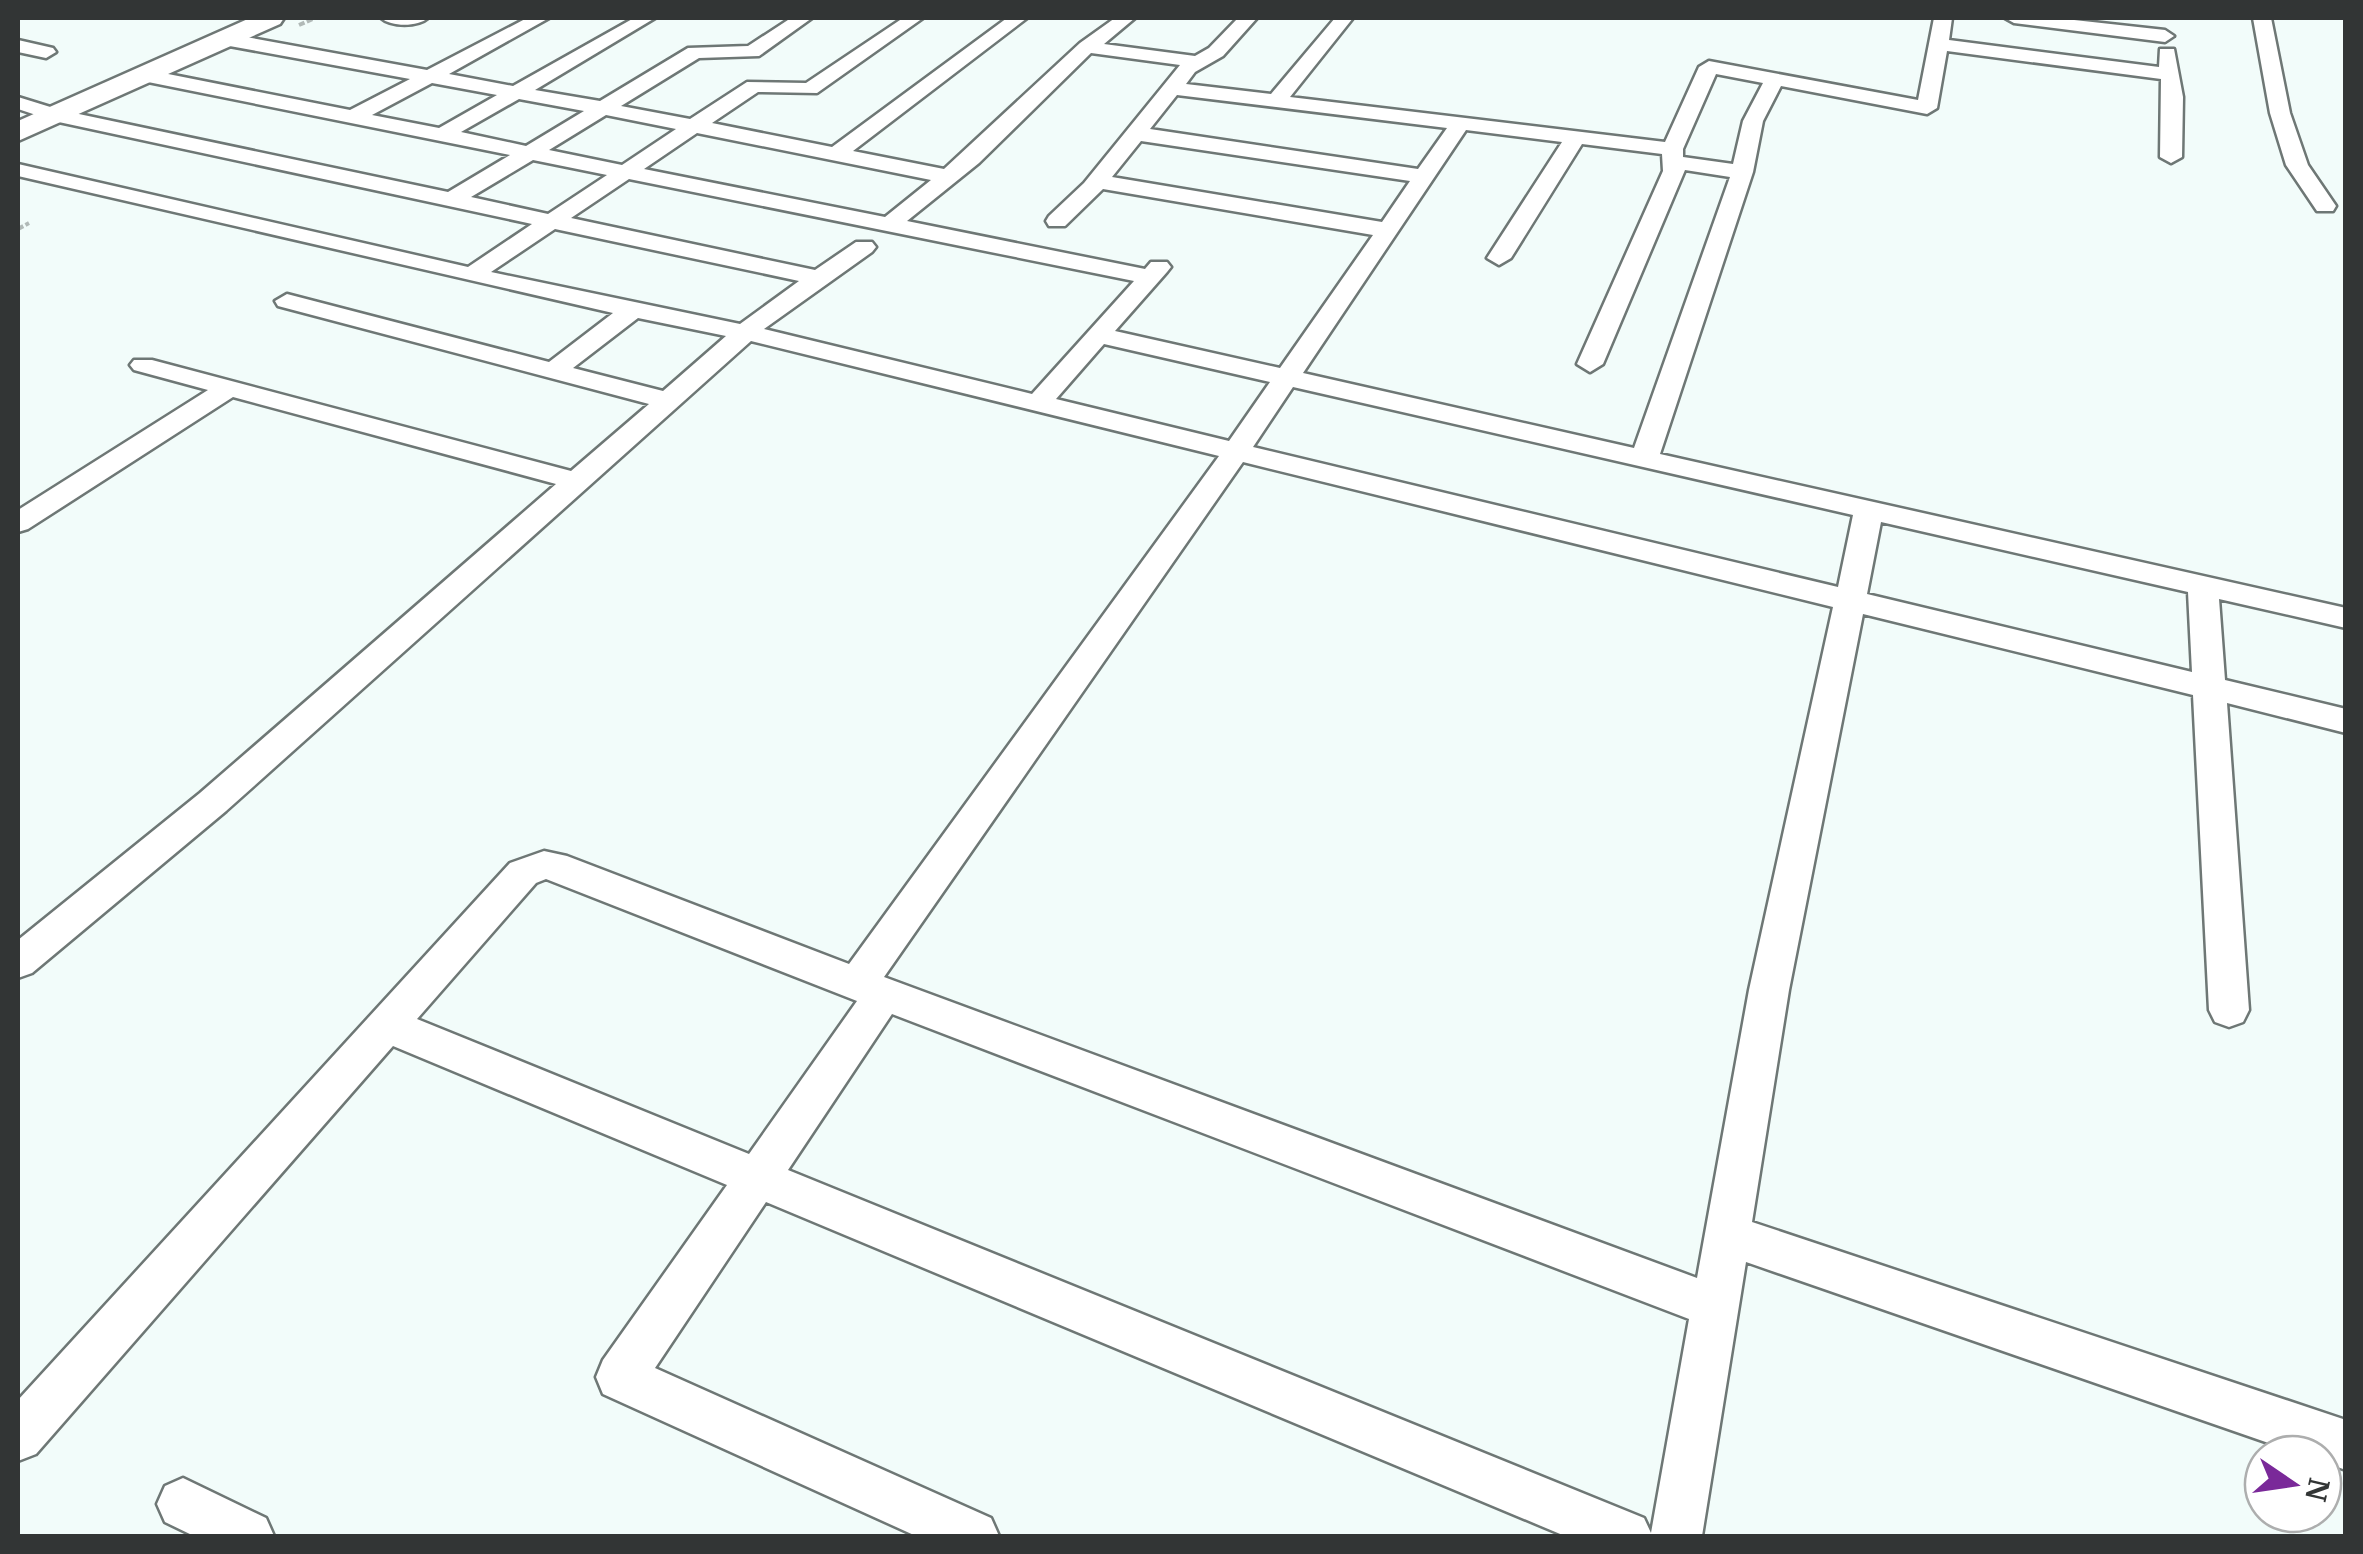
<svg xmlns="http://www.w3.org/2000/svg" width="2363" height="1554" font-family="Merriweather,serif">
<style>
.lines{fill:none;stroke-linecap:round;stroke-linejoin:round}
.minor-casing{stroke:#6e7775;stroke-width:5}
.secondary-casing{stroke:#6e7775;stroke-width:5}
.path{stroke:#b1b9b7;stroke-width:4;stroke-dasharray:6 2.5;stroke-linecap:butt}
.minor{fill:#fff;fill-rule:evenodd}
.secondary{fill:#fff;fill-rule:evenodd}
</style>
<rect width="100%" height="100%" fill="#f2fcfa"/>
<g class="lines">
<g class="minor-casing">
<path id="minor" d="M381 18H428C418 27 391 27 381 18Z
M527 18H549L449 74 513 86 634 18H655L535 90 600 101 688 48 748 46 791 18H812L759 56 699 58 621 106 690 119 747 82 806 83 903 18H923L817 93 758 92 712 123 832 147 1007 18H1027L853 151 944 169 1080 43 1115 18H1135L1104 44 1195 56 1209 48 1238 18H1257L1223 56 1195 72 1186 84 1271 94 1335 18H1353L1290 97 1665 142 1699 67 1709 61 1918 100 1934 18H1952L1949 40 2159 67 2160 49H2174L2183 97 2182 157 2171 163 2160 157 2161 79 1947 51 1937 108 1927 114 1781 86 1763 121 1753 172 1660 454 2346 608V628L2219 599 2225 680 2346 709V733L2227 703 2249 1010 2243 1022 2229 1027 2215 1022 2209 1010 2193 695 1863 614 1789 990 1752 1222 2346 1420V1470L2323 1462V1454H2300L1746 1262 1702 1536H1565L766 1202 655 1368 991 1518 999 1536H916L603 1394 596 1377 603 1360 727 1185 393 1046 36 1454 18 1461V1400L510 863 544 851 567 856 849 964 1219 456 751 341 226 811 32 973 18 978V940L200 793 556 484 233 397 28 529 18 532V510L208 390 134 370 130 365 134 360H152L571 471 649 404 278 306 275 301 287 294 549 362 613 313 18 176V164L468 267 532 224 54 121 18 109V97L60 110 448 192 510 155 143 81 133 75 143 69 350 110 410 79 224 45 215 39 224 33 427 70ZM1091 53 1180 65 1084 183 1049 216 1046 221 1049 226H1065L1103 189 1373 235 1280 368 1115 331 1167 272 1171 267 1167 262H1151L1145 269 907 221 979 163ZM1716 74 1763 83 1743 121 1733 164 1683 157V149ZM432 83 497 95 439 128 372 115ZM1177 95 1447 128 1418 169 1150 129ZM519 99 584 111 526 146 461 132ZM606 115 676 129 622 165 549 150ZM1466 130 1562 142 1487 258 1499 265 1511 258 1582 144 1662 154 1663 171 1577 364 1590 372 1603 364 1685 170 1730 177 1634 448 1303 373ZM697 133 931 180 885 217 644 169ZM1141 141 1410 181 1382 222 1112 177ZM533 160 607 175 548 214 471 197ZM629 179 1134 281 1032 394 764 329 872 252 876 247 872 242H856L815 270 571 218ZM555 229 799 281 740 324 491 272ZM638 318 726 336 663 391 573 368ZM1104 344 1270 382 1229 441 1056 399ZM1293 387 1853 515 1838 587 1253 447ZM1243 462 1833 607 1749 990 1697 1278 884 977ZM1881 522 2188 592 2192 672 1867 594ZM546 879 857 1001 749 1154 417 1019 536 883ZM892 1014 1689 1319 1651 1533 1644 1518 788 1170Z
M2005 18H2056L2165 30 2174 36 2165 42 2014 23Z
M2253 18H2271L2290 113 2308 165 2336 206 2333 211H2317L2286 165 2270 113Z
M18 40 53 48 56 52 46 58 18 52Z
M183 1478 266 1518 274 1536H194L165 1522 157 1504 165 1486Z"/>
</g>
<g class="secondary-casing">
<path id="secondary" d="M250 18H284L280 24 18 141V121Z"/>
</g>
<path class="path" d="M299 25 315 18
M18 229 29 223"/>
<use href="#minor" class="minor"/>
<use href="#secondary" class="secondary"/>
</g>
<rect width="2363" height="1554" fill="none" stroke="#323535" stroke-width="40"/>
<g transform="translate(2293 1484) rotate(103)"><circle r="48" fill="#ffffff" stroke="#adaeae" stroke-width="2.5"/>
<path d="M0-8L18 38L0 25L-18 38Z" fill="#7a2999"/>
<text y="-15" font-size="28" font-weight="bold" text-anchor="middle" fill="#323535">N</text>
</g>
</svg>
